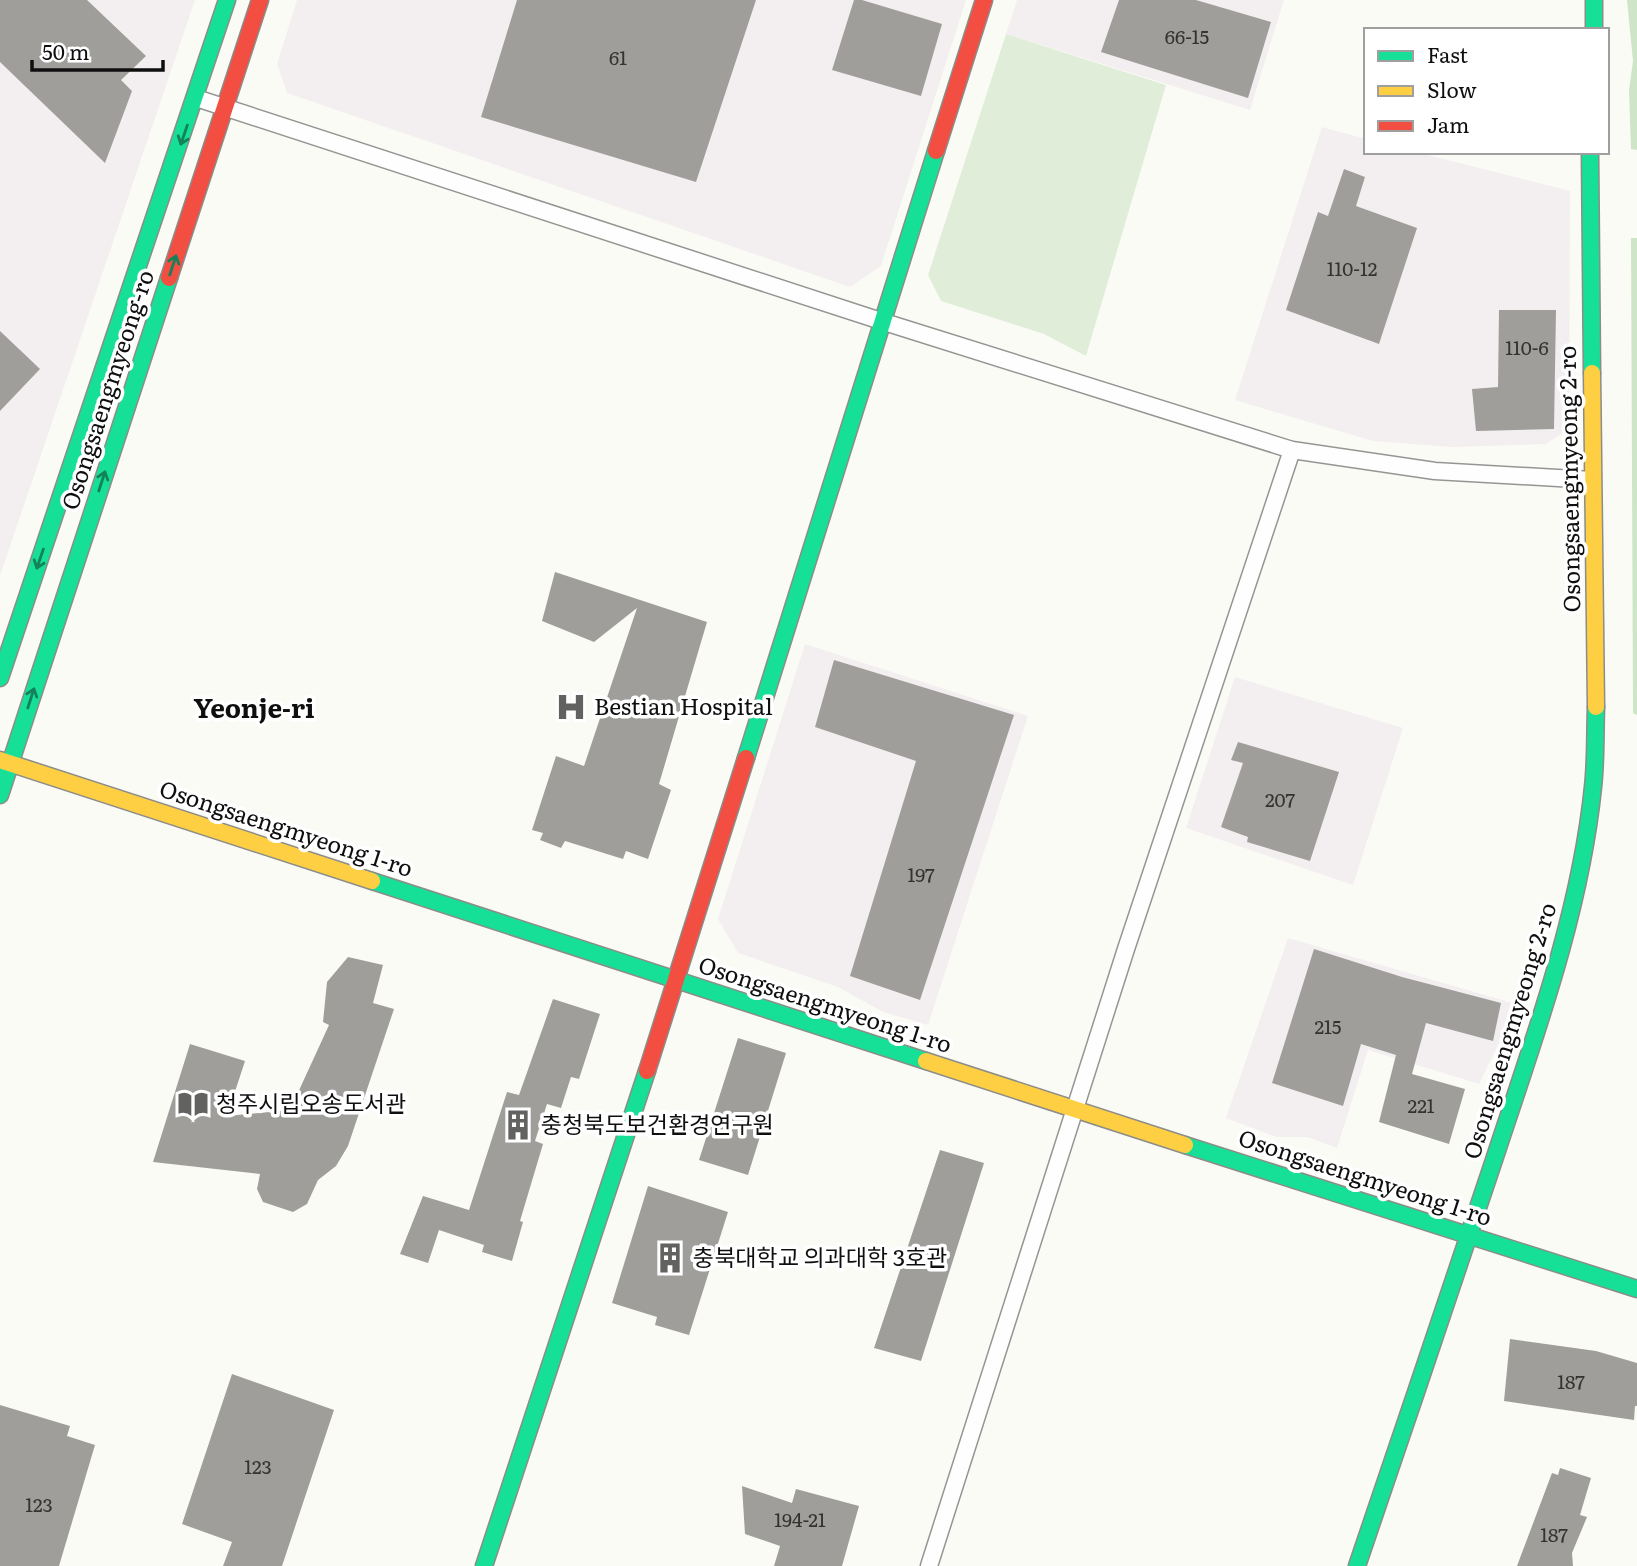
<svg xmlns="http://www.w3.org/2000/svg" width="1637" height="1566" font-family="Literata,'Noto Sans KR',serif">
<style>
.industrial{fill:#f3eff0}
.green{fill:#e0eed9}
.forest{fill:#cfe5c8}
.building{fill:#9f9e9b}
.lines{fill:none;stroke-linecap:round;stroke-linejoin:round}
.street-casing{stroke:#959593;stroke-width:19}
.fast-casing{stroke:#8c8c8a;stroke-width:19}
.slow-casing{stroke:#8c8c8a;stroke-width:19}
.jam-casing{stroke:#8c8c8a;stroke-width:19}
.street{stroke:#fefefe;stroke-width:16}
.fast{stroke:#16e098;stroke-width:16}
.slow{stroke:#ffcf43;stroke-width:16}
.jam{stroke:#f24e42;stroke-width:16}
.oneway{stroke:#13825a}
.labels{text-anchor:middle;stroke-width:7;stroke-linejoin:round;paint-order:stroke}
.number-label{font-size:19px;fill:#333332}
.street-label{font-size:23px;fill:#0f0f0f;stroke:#fff}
.poi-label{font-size:23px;fill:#0f0f0f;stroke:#fff;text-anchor:start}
.quarter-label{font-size:26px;font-weight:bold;fill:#0f0f0f;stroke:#fff}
</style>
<rect width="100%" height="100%" fill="#fbfbf6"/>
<path class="industrial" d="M0 0H195L0 576Z
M297 0H966L881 266 850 287 287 93 277 64Z
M1017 0H1284L1250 110 1006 34Z
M1322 127 1366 139V152H1416L1570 191 1569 429 1546 444 1453 447 1373 441 1235 400Z
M805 644 1028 716 928 1025 883 1012 838 987 738 953 718 919Z
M1235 677 1403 728 1353 885 1186 828Z
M1288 938 1516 1004 1511 1019 1479 1084 1368 1050 1337 1148 1307 1137H1276L1226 1118Z"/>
<path class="green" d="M1006 34 1166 85 1086 356 1044 334 941 301 928 275Z"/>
<path class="forest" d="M1627 0H1637V150L1631 149 1629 90 1633 61Z
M1631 238H1637V715L1633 713Z"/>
<path class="building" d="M0 0H87L146 56 121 80 132 91 105 163 0 62Z
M517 0H756L696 182 481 117Z
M854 0H862L942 24 921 96 832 70Z
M1119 0H1196L1271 22 1248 98 1101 52Z
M1344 169 1365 177 1356 206 1417 228 1379 344 1286 310 1318 212 1328 216Z
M1499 310H1556L1554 429 1476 431 1472 389 1498 387Z
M0 331 40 369 0 411Z
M555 572 707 622 659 784 671 790 648 859 626 851 623 859 565 841 561 848 540 840 543 833 532 830 556 756 584 766 637 608 594 642 542 621Z
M834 660 1014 715 920 1000 850 976 916 761 815 727Z
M1238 742 1339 772 1310 861 1247 842 1248 837 1221 827 1243 763 1231 760Z
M1314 949 1402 977 1501 1003 1493 1041 1426 1023 1412 1074 1465 1089 1449 1144 1379 1122 1396 1055 1361 1044 1343 1106 1272 1083Z
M348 957 383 965 373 1003 394 1009 348 1146 336 1166 318 1180 307 1204 293 1212 263 1202 257 1189 260 1174 153 1162 190 1044 245 1061 227 1116 290 1110 329 1025 323 1022 327 982Z
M553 999 600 1014 579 1079 571 1077 561 1108 547 1104 535 1141 543 1144 520 1221 523 1222 512 1261 482 1252 484 1245 439 1230 428 1263 400 1254 423 1196 469 1210 507 1092 519 1095Z
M738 1038 786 1053 748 1175 699 1160Z
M940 1150 984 1163 921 1361 874 1348Z
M648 1186 728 1212 689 1335 655 1325 657 1317 612 1303Z
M1510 1339 1596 1351 1637 1363V1406H1635L1634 1420 1504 1401Z
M232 1374 334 1410 282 1566H223L232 1542 182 1524Z
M0 1405 70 1426 67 1436 95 1445 59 1566H0Z
M1560 1468 1591 1478 1580 1515 1587 1517 1572 1553 1573 1566H1517L1552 1473 1558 1475Z
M742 1486 792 1503 796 1489 859 1506 842 1566H774L780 1546 745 1534Z"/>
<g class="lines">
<g class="street-casing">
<path id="street" d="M196 98 881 321 1292 450 1435 471 1592 480
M929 1566 1126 949 1292 450"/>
</g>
<g class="fast-casing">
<path id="fast" d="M1594 0V30
M1590 152 1592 373
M0 678 227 0
M746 758 936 151
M0 795 169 278
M372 881 926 1061
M1185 1145 1637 1289
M484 1566 647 1071
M1357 1566C1403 1431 1449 1295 1494 1160 1534 1038 1580 915 1593 787 1596 760 1595 734 1596 707"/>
</g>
<g class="slow-casing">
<path id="slow" d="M1592 373 1596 707
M0 760 372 881
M926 1061 1185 1145"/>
</g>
<g class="jam-casing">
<path id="jam" d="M936 151 984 0
M169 278 260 0
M647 1071 746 758"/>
</g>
<use href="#street" class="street"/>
<use href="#fast" class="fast"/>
<use href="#slow" class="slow"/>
<use href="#jam" class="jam"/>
</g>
<defs><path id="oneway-shaft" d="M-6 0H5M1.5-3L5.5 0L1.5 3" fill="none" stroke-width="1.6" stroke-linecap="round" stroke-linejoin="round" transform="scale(1.75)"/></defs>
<g class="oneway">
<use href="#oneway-shaft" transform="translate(184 135) rotate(109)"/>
<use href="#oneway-shaft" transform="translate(173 265) rotate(-72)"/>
<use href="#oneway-shaft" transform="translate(102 481) rotate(-72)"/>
<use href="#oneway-shaft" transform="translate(40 559) rotate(109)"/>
<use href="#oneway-shaft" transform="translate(31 698) rotate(-72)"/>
</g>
<defs>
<g id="hospital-bare" transform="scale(2.415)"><path d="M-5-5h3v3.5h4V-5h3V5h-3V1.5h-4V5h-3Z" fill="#626260" stroke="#fff" stroke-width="2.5" paint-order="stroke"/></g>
<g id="library-bare" transform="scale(2.415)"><path d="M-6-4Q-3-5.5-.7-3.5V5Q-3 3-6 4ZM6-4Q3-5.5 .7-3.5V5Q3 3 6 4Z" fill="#626260" stroke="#fff" stroke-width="2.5" paint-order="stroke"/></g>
<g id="building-bare" transform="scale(2.415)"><path d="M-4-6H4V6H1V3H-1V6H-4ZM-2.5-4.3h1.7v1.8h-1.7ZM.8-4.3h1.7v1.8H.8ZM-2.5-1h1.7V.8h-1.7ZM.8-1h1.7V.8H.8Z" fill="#626260" stroke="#fff" stroke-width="2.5" paint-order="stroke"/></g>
</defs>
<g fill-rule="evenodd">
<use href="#hospital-bare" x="571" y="707"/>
<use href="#library-bare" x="193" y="1104"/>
<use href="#building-bare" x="518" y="1125"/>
<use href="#building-bare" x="670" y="1258"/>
</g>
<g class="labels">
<g class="number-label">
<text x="1187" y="44">66-15</text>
<text x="618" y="65">61</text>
<text x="1352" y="276">110-12</text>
<text x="1527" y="355">110-6</text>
<text x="1280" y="807">207</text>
<text x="921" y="882">197</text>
<text x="1328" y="1034">215</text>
<text x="1421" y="1113">221</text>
<text x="1571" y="1389">187</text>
<text x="258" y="1474">123</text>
<text x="39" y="1512">123</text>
<text x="800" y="1527">194-21</text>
<text x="1554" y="1542">187</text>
</g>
<g class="street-label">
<text transform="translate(108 390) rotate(-72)" y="8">Osongsaengmyeong-ro</text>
<text transform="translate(1570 479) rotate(-91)" y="8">Osongsaengmyeong 2-ro</text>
<text transform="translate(286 829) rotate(18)" y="8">Osongsaengmyeong 1-ro</text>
<text transform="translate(825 1005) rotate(18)" y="8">Osongsaengmyeong 1-ro</text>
<text transform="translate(1510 1031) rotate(-73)" y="8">Osongsaengmyeong 2-ro</text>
<text transform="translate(1365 1178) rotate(18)" y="8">Osongsaengmyeong 1-ro</text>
</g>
<g class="poi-label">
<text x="594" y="715">Bestian Hospital</text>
<text x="216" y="1112">청주시립오송도서관</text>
<text x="541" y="1133">충청북도보건환경연구원</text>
<text x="693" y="1266">충북대학교 의과대학 3호관</text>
</g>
<g class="quarter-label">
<text x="254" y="718">Yeonje-ri</text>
</g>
</g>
<rect x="1364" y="28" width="245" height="126" fill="#ffffff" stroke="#9f9f9f" stroke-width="2"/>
<rect x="1378" y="51" width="35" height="10" fill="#16e098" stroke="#9f9f9f" stroke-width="2"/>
<text x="1427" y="63" font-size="21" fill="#0f0f0f">Fast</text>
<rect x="1378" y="86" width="35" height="10" fill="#ffcf43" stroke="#9f9f9f" stroke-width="2"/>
<text x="1427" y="98" font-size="21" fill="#0f0f0f">Slow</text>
<rect x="1378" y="121" width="35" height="10" fill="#f24e42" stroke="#9f9f9f" stroke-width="2"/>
<text x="1427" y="133" font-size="21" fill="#0f0f0f">Jam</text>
<path d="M32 60v10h131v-10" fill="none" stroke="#0f0f0f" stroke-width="3.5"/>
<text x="42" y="60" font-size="21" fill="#0f0f0f" stroke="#ffffff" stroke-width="5" paint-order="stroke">50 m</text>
</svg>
